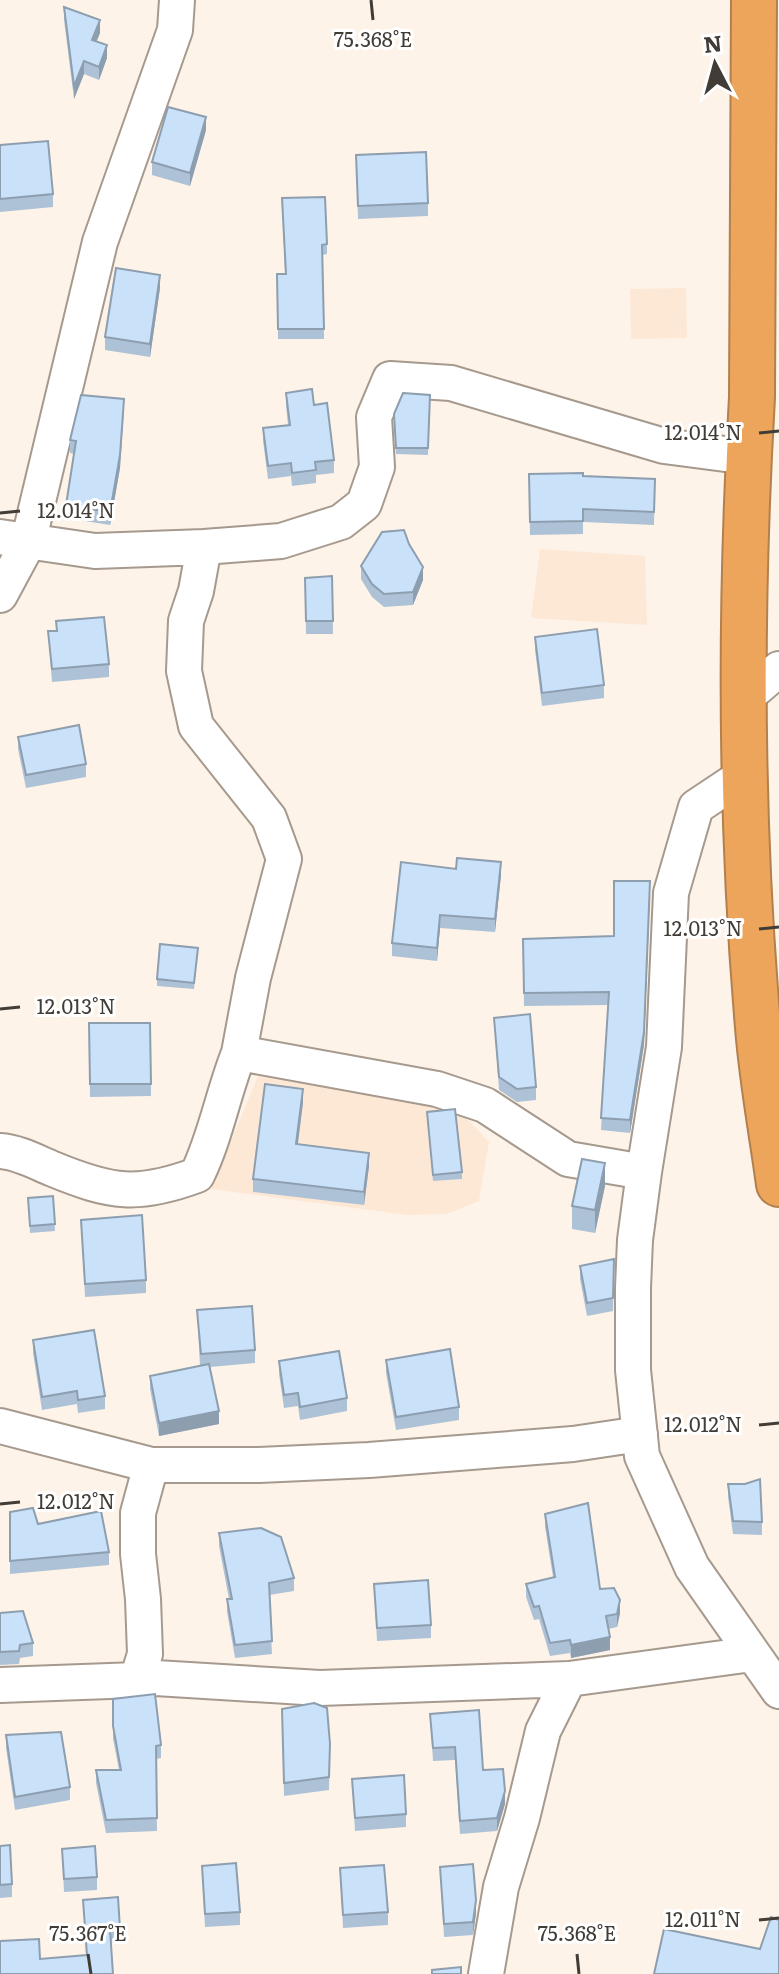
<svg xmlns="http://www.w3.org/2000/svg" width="779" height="1974" font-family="Literata,serif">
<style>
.built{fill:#fde8d6}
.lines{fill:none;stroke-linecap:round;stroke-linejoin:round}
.street-casing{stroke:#a6998d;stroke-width:38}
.highway-casing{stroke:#b1804e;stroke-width:48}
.street{stroke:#fff;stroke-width:34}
.highway{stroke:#eda45b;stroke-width:44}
.wall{fill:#aec2d7}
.shaded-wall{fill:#8d9eaf}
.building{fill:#cae1fa;stroke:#8d9eaf;stroke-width:2}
.ticks{fill:none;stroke:#413c36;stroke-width:3}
.ticks-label{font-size:20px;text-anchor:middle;fill:#413c36;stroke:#fff;stroke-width:6;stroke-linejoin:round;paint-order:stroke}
</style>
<rect width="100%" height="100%" fill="#fef3e8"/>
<path class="built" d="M686 288 687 338 631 339 630 289Z
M540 549 645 556 647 625 531 618Z
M258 1076 423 1097 468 1120 489 1142 479 1201 447 1214 407 1215 211 1189Z"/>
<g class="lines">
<g class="street-casing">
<path id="street" d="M0 537 95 551 204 547
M0 595 28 543 100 242 175 30 177 0
M744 699 779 669
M744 775 696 807 671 893 664 1047 644 1172 568 1159 485 1105 437 1089 239 1053 253 978 284 859 269 818 196 726 184 671 186 621 196 591 204 547 281 541 341 522 364 504 377 467 374 417 390 379 451 383 664 446 748 457
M0 1151C18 1152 36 1162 53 1169 111 1193 138 1197 197 1175 216 1136 223 1093 239 1053
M644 1172 635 1240 633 1288V1370L642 1456 692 1567 779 1691
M0 1426 151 1465H259L369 1460 573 1444 640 1434
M137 1680 156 1678 320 1688 569 1679
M0 1685 137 1680 145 1654 143 1599 138 1554V1513L151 1465
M486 1974 501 1887 522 1818 543 1731 569 1679 752 1654"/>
</g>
<g class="highway-casing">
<path id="highway" d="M754 0 752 397C740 606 740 818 758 1027 762 1080 772 1132 779 1184"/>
</g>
<use href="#street" class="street"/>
<use href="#highway" class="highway"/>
</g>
<path class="wall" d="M64 7 100 33 96 41 107 58 99 80 84 74 74 99 64 20Z
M206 130 190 186 152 175V162Z
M0 145 53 194V207L0 212Z
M356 155 428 203V216L358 219Z
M282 198 327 244V254L323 255 324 339H278L277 274H285Z
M160 288 150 357 105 350V337Z
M286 393 314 405 334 460V473L316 475V483L292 486 291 476 268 479 263 441V428L288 425 286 406Z
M430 395 428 455 396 454 394 414Z
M124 412 120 468 110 525 66 518V505L74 454 70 453V440Z
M529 474 655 479 654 525 583 522V534L530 535Z
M409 544 423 580 413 605 384 607 372 597 361 579V566Z
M332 576 333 634H306L305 578Z
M56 621 109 664V677L52 682 48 631H56Z
M535 637 604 685V698L542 706 535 650Z
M18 737 86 764V777L26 788 18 749Z
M501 875 495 932 440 928 437 961 392 956V943Z
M650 894 644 1045 630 1133 601 1130 608 1005 524 1006 523 939 614 936Z
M198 948 194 989 157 986V979Z
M494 1018 536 1087V1100L517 1102 499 1090Z
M89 1023H150L151 1096 90 1097Z
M303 1102 298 1144 369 1166 364 1205 253 1192V1179Z
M427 1112 462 1172V1179L433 1181Z
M605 1186 595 1233 572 1229V1206Z
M53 1196 55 1231 30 1233 28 1198Z
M81 1220 146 1280V1293L85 1297Z
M614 1259 613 1311 587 1316 580 1279V1266Z
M197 1310 255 1350V1363L210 1367 219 1424 159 1436 150 1389V1376L200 1366Z
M33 1340 105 1396V1409L78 1413 77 1404 42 1410 33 1353Z
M386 1360 459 1407V1420L396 1430 386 1373Z
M279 1361 347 1398V1411L300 1420 298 1406 284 1408 279 1374Z
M728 1484 762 1522V1535L733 1534 728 1497Z
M10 1512 109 1552V1565L10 1574Z
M545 1514 600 1589 620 1613 617 1627 608 1629 610 1650 571 1658 570 1653 550 1656 539 1619 534 1620 526 1597V1584L553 1577 545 1527Z
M219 1533 294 1578V1591L269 1595 272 1654 235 1658 227 1612V1599H229L219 1546Z
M374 1584 431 1625V1638L377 1641Z
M0 1613 33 1643V1656L20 1658 19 1664 0 1665Z
M113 1699 161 1745V1758L156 1759 157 1831 106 1833 96 1783V1770H119L113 1739Z
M282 1709 330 1744 329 1790 284 1796Z
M430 1714 505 1804 497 1831 460 1834 455 1760 433 1761Z
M6 1735 70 1787V1800L15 1810 6 1748Z
M352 1779 406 1814V1827L355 1831Z
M0 1846 12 1884V1897L0 1898Z
M62 1849 97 1877V1890L64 1892Z
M202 1866 240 1912V1925L205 1927Z
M440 1867 476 1913 473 1935 444 1937Z
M340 1868 388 1912V1925L343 1928Z
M83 1900 120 1929V1942L110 1943 113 1974 40 1959 86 1955Z"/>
<path class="shaded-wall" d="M100 20V33L92 53V40Z
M107 45V58L99 80V67Z
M84 61V74L74 99V86Z
M206 117V130L190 186V173Z
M160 275V288L150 357V344Z
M124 399 120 468 110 525V512Z
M423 567V580L413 605V592Z
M501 862V875L495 932V919Z
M650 894 644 1045 630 1133V1120Z
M440 915V928L437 961V948Z
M303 1089V1102L296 1157V1144Z
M369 1153V1166L364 1205V1192Z
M605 1163V1186L595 1233V1210Z
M219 1411V1424L159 1436V1423Z
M620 1600V1613L617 1627V1614Z
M610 1637V1650L571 1658V1645Z
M505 1791V1804L497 1831V1818Z
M476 1900V1913L473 1935V1922Z"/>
<path class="building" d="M64 7 100 20 92 40 107 45 99 67 84 61 74 86Z
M168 107 206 117 190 173 152 162Z
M48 141 53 194 0 199V145Z
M426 152 428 203 358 206 356 155Z
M325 197 327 244 322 245 324 329H278L277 274H286L282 198Z
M116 268 160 275 150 344 105 337Z
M312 389 314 405 327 403 334 460 315 462 316 470 292 473 291 463 268 466 263 428 290 425 286 393Z
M403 393 430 395 428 448H396L394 414Z
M81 395 124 399 120 455 110 512 66 505 76 441 70 440Z
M583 473V476L655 479 654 512 583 509V521L530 522 529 474Z
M404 530 409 544 423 567 413 592 384 594 372 584 361 566 382 532Z
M332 576 333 621H306L305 578Z
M104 617 109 664 52 669 48 631H57L56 621Z
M597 629 604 685 542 693 535 637Z
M79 725 86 764 26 775 18 737Z
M457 858 501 862 495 919 440 915 437 948 392 943 401 862 456 869Z
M614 881H650L644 1032 630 1120 601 1118 609 992 524 993 523 939 614 936Z
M160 944 198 948 194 983 157 979Z
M530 1014 536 1087 517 1089 499 1077 494 1018Z
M89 1023H150L151 1084H90Z
M265 1084 303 1089 296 1144 369 1153 364 1192 253 1179Z
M455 1109 462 1172 433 1175 427 1112Z
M582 1159 605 1163 595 1210 572 1206Z
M53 1196 55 1224 30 1226 28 1198Z
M142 1215 146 1280 85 1284 81 1220Z
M614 1259 613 1298 587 1303 580 1266Z
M252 1306 255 1350 201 1354 197 1310Z
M94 1330 105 1396 78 1400 77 1391 42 1397 33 1340Z
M450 1349 459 1407 396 1417 386 1360Z
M339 1351 347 1398 300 1407 298 1393 284 1395 279 1361Z
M209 1364 219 1411 159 1423 150 1376Z
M760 1479 762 1522 733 1521 728 1484H745Z
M588 1503 600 1589 614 1588 620 1600 617 1614 606 1616 610 1637 571 1645 570 1640 550 1643 539 1606 534 1607 526 1584 555 1577 545 1514Z
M33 1508 38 1524 101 1511 109 1552 10 1561V1512Z
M261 1528 281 1537 294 1578 269 1583 272 1641 235 1645 227 1599H232L219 1533Z
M428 1580 431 1625 377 1628 374 1584Z
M23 1611 33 1643 20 1645 19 1651 0 1652V1613Z
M155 1694 161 1745 156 1746 157 1818 106 1820 96 1770H121L113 1726V1699Z
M314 1703 327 1708 330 1744 329 1777 284 1783 282 1709Z
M479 1710 483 1770 503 1769 505 1791 497 1818 460 1821 455 1747 433 1748 430 1714Z
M61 1732 70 1787 15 1797 6 1735Z
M404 1775 406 1814 355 1818 352 1779Z
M10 1845 12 1884 0 1885V1846Z
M95 1846 97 1877 64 1879 62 1849Z
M236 1863 240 1912 205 1914 202 1866Z
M473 1864 476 1900 473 1922 444 1924 440 1867Z
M384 1865 388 1912 343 1915 340 1868Z
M118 1897 120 1929 110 1930 113 1974H0V1941L39 1939 40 1959 87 1955 83 1900Z
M771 1917 779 1920V1974H654L664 1929 760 1949Z
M461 1967V1974H432V1970Z"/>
<path class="ticks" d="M371 0 373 20M759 433 779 431M0 513 20 511M759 929 779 927M0 1009 20 1007M759 1425 779 1423M0 1504 20 1502M759 1920 779 1918M88 1954 91 1974M577 1954 579 1974"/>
<g class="ticks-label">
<text x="373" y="47">75.368°E</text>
<text x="703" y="440">12.014°N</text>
<text x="76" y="518">12.014°N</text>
<text x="703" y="936">12.013°N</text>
<text x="76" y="1014">12.013°N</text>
<text x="703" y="1432">12.012°N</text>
<text x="76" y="1509">12.012°N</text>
<text x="703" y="1927">12.011°N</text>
<text x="88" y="1941">75.367°E</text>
<text x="577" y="1941">75.368°E</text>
</g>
<g transform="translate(715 64) rotate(354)" stroke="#ffffff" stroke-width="6" paint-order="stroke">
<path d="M0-6L14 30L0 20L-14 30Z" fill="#413c36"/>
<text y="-12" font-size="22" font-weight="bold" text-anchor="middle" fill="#413c36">N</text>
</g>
</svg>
